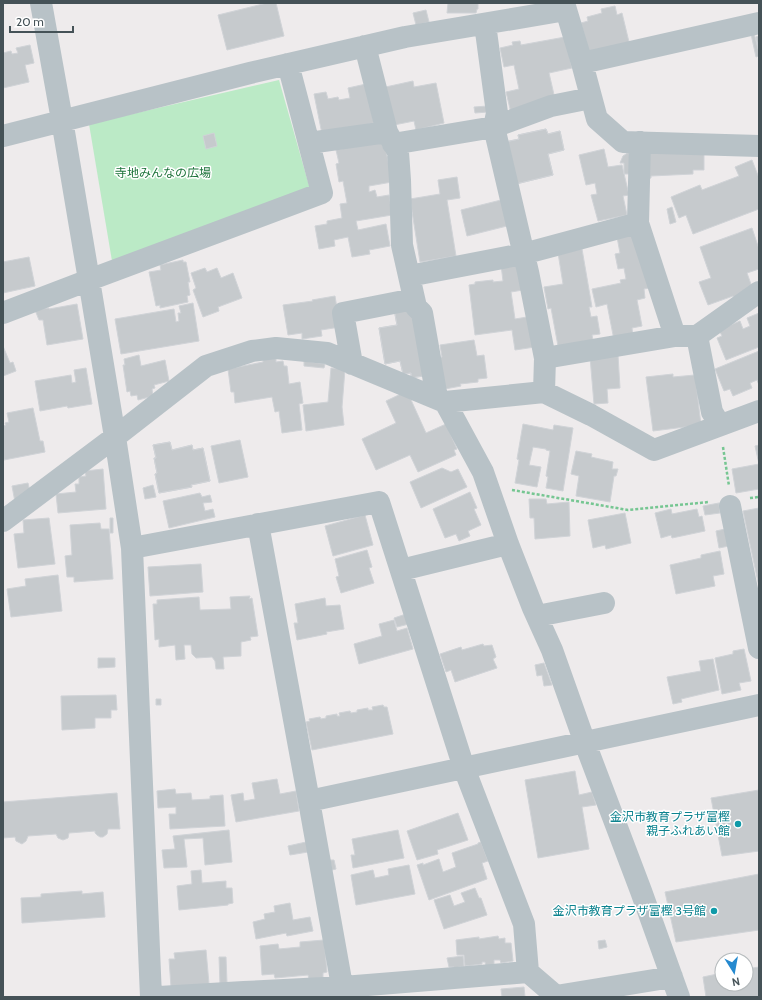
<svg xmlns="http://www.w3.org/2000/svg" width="762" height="1000" font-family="Cabin,'Noto Sans JP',sans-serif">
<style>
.park{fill:#bbeac6}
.building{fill:#c6cacd;stroke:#d0d3d7}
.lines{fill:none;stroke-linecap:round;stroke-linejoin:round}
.path{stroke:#76c692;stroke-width:2.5;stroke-dasharray:3 2;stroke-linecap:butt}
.minor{stroke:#b8c2c7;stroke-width:22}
.culture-dot{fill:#0f9aa8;stroke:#fff;stroke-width:1.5}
.labels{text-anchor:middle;stroke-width:3;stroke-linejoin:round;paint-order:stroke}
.park-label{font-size:12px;fill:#1c733a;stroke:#fff}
.culture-label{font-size:12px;fill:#0d838f;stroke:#fff;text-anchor:end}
</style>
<rect width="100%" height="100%" fill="#eeebec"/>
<path class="park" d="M279 80 310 189 112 261 89 124Z"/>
<path class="building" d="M267 3H276L284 36 227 50 218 15Z
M448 3H478V9H477L476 13H447Z
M615 6 617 15 622 13 629 42 589 52 581 23 588 21 587 17 602 13 601 9Z
M426 10 429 22 416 25 413 13Z
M754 33 759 53V56L756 57 751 34Z
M759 36V51L756 37Z
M565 37 572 68 549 73 555 99 511 113 506 92 519 89 514 65 504 67 500 48 513 45 512 42 520 41 521 45Z
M30 45 34 63 25 65 29 82 3 88V53L11 51 12 54 18 53 16 48Z
M413 81 414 87 436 83 444 123 416 130 414 121 389 126 381 88Z
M366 84 374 123 322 134 314 94 326 92 328 99 338 97 339 100 350 98 348 88Z
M488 106V112L475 113 474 107Z
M546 129 548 134 560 131 564 150 548 154 553 175 516 184 505 142 519 139 518 135Z
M546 129 548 134 560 131 564 150 548 154 553 175 516 184 505 142 519 139 518 135Z
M214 133 217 146 206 149 203 136Z
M384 140 392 182 369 186V192L375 190 377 197 389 195 392 215 356 221 358 230 386 224 390 246 369 250 370 254 352 257 348 237 334 240 335 246 319 249 315 226 327 224V221L342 218 340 204 347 203 343 181 339 182 336 164 339 163 336 150Z
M604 149 608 167 622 165 629 195 623 196 627 215 598 221 591 195 597 194 595 183 586 185 579 155Z
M629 152 631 174H624V163H620L623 156Z
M704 152V170H693V174L651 176V178L645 179 646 153Z
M752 160 759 178V209L693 234 686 215 679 218 671 197 700 185 702 190 739 176 735 167Z
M457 177 460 198 447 200 456 256 420 262 410 199 440 194 438 180Z
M505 199 511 225 467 236 461 210Z
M672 207 676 222 670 224 667 209Z
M752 228 759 249V269L747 273 752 287 734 298 733 296 708 305 699 282 711 278 700 247Z
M634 233 650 288 644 289 645 298 637 300 642 326 632 328 633 336 614 340 607 304 596 307 592 289 621 283 620 280 626 279 624 268 618 269 615 254 620 253 617 237Z
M582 249 592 307H589L591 317 597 316 600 334 592 335 593 340 558 346 551 308 548 309 544 287 563 284 558 253Z
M29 257 35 286 3 293V262Z
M183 260V262H186L190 282H188L190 295 187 296 188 302 160 308V305L156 306 149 272 161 270 160 265Z
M520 263 523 290 511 292 515 319 527 317 535 347 515 350 512 330 475 335 469 285 475 284V282L493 280V282L503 281 501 265Z
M205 268 207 272 217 268 221 278 233 273 242 298 218 307 219 311 203 317 193 290 196 288 191 273Z
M335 296 340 327 321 330 322 336 302 339V333L288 335 283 305 313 301 312 300Z
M193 303 199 341 121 354 115 319 174 309 176 322 179 321 178 313H181L179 306Z
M77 304 83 339 47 345 43 320H39L35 310 49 308V309Z
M394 309 414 312 429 375 411 378V373L403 374 400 361 385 364 379 328 397 325Z
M394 309 414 312 429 375 411 378V373L403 374 400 361 385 364 379 328 397 325Z
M759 313V347L726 360 717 338 722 336 719 330 740 321 743 329 750 326 747 318Z
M474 340 477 356 484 355 487 378 478 379V382L460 384 461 386 445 389 439 358 442 357 440 345Z
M3 346 10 363 13 362 16 371 3 376Z
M759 351V385L757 380 750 383 752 388 733 396 730 389 724 391 715 369Z
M139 355 141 366 165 360 169 381 154 385 155 388 152 389 153 396 138 400 137 395 131 396 130 391 127 392 123 365H125L124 359Z
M618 355 620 388 607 389 608 403 594 404 590 357Z
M276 357V362L283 361 284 366H287L289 384 300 382 303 403 299 404 302 430 282 433 279 411 275 412 272 397 235 403 234 392H231L228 369 263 362V359Z
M304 361 325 364 324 368 304 366Z
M86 368 92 404 68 408 67 406 40 411 35 381 71 375 72 383 76 382 74 370Z
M331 368 345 369 342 407 344 425 306 431 303 405 328 402Z
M673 374V377L695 375 701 425 653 431 646 377Z
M407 391 426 433 446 424 457 449 454 450 456 455 418 472 410 455 376 470 362 439 396 423 386 401Z
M33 408 40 441H43L45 452 4 460 3 453V426L6 425 5 423 9 422 7 413Z
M523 424 553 430 554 425 573 428 563 491 546 488 548 477 546 476 550 451 546 450V449L533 447 529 465 541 467 537 487 515 483 519 460 517 459Z
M240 440 248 477 219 483 211 446Z
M170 442 172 450 192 445 193 450 203 448 210 481 191 485 192 487 159 493 155 474 157 473 154 458H156L153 445Z
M170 442 172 450 192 445 193 450 203 448 210 481 191 485 192 487 159 493 155 474 157 473 154 458H156L153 445Z
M759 445V489L736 493 732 469 759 464 755 446Z
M576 451 592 454 591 457 613 462 612 469H618L616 476H614L610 502 576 496 579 476 571 474Z
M442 468 451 472 458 469 467 487 421 508 410 482Z
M103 469 106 509 58 513 56 494 76 492 75 484H79V477L86 476 85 471Z
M28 483 30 492 15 502 12 486Z
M153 485 156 497 145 499 143 488Z
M470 492 477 508 474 509 481 525 468 531 470 536 459 541 456 534 445 538 433 509Z
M200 493 202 497 210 495 212 502 203 503 205 511 213 509 215 517 169 528 163 501Z
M529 499H546L547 504 569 502 570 536 535 539 534 518H530Z
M719 503 720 513 705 515 703 506Z
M759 508V587L743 511Z
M671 509 672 514 697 509 699 517 702 516 705 531 672 538 671 535 661 538 655 513Z
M625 513 631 543 606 549 605 545 593 548 588 520Z
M365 515 373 545 333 556 325 526Z
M49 518 55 564 18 568 14 534 24 533 23 520Z
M110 518H113V533H110Z
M100 523 101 529H109L113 579 74 582V577H67L65 556 72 555 70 525Z
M725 529 729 546 719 548 716 531Z
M367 550 372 567 369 568 374 583 341 593 336 577 339 576 335 559Z
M720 551 724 574 713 576 715 586 676 594 670 565 701 558V555Z
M201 564 203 592 150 596 148 567Z
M58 575 62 611 11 617 7 589 26 586 25 579Z
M250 596 249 599 252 598 258 636 250 637 251 640 241 642V656L223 657 224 669H216L215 661 212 657 196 658 192 654 191 645H184L185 659 176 660 175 645 159 647V639L155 640 153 604H157V600L199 597 200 610 231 609 230 597Z
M325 598 326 606 340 605 344 629 326 632 327 634 297 640 294 623H298L295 604Z
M406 614 409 624 397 627 394 618Z
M394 620 397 631 407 628 413 649 359 664 354 644 382 636 379 624Z
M483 644 484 646 492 645 496 657 493 659 497 668 455 682 451 670 446 672 440 654 461 647 462 650Z
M744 649 751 681 739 683 741 690 722 694 715 658 733 654V651Z
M98 658H115V667L98 668Z
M713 659 719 690 681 699 682 702 673 704 667 677 701 671 699 661Z
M544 663 552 685 544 686 542 675 537 676 535 665Z
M116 695 117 710H111V718H95V728L62 730 61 696Z
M156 699H161V705H156Z
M383 705 384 707H387L393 734 312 750 306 722 310 721 309 719 320 717 321 719 326 718V716L337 714V716H340L339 713 350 711 351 713 357 712V710L368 708V710H373L372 707Z
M575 771 579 795 592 792 596 805 582 807 589 849 538 858 525 780Z
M277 779 280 794 296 791 299 811 236 822 231 795 243 793 244 801 255 799 252 783Z
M175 789 176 794 191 793 192 800 210 799V796L223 795 225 826 170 829 169 814H176V807L158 808 157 791Z
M759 790V851L722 856 711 798Z
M117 793 120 829H108L107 834 103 837H100L97 835 95 833V831L69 833 68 838 63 840 58 838 56 834 28 836 26 841 22 844 16 841 15 837 3 838V802Z
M458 813 468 840 437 850 438 854 417 860 407 831Z
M229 830 232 862 205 865 203 838 184 839 187 867 164 868 162 850 175 849 173 836Z
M398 830 404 858 353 868 351 855H355L352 839Z
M306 842 308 852 290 855 288 846Z
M481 842 488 861 482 863 487 879 429 900 417 865 423 863V865L439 859 443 872 456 867 452 853 478 844V843Z
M330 860H334L336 869 332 870Z
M409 865 415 894 356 905 351 875 373 870 375 878 389 875 388 869Z
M201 870 202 883 226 881V888H232L233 903 228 904V905L179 910 177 886 192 884 191 871Z
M759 874V930L676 942 665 892Z
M475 888 479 898H481L487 915 444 929 434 900 450 895 454 906 465 902 461 893Z
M82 891V894L103 892 105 917 22 923 21 898 41 897V894Z
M290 903 293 920 310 917 313 931 287 936 286 933 256 939 253 922 265 919 264 914 275 912 274 906Z
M498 936 499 939 505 938V943H511L513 961 501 963 500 960H494V964L486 966 485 962H482V964L465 966 464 955H457L456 940 479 937V939Z
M324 940 327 972 323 973V978L309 979 308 975 275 978 274 974 262 975 260 946 278 944 279 949 300 947V942Z
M605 940 607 947 599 949 598 941Z
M206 950 209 984 171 987 169 959H175L174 953Z
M463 956 464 966 454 968V967H449L447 958Z
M219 957H226L227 983 220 984Z
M759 967V997H706L703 977 722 973V984H746V969Z
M524 987 525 997H502L501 989Z"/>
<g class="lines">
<path class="path" d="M723 447 729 486
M512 490 628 510 709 502
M750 498 759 497"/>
<path class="minor" d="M41 3 62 120 89 280 115 437 132 548 151 997
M564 3 582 63 597 119 623 142 759 146
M485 24 497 113 494 127 528 272 545 358
M365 46 387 132 398 152 400 180 402 245 416 307 422 313 437 398
M582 63 759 23
M3 136 250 73 405 37 566 10
M309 143 387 132
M393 144 494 127 551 106 591 98
M638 223 675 336
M409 276 523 254 638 223 640 142
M3 313 89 280 322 193 288 64
M697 336 712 412 720 425
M352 364 343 313 414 299
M544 392 545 358 675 336H697L759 292
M445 402 483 472 508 544 533 608 552 650 585 743 641 891 679 997
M730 506 759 648
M3 521 115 437 206 366 252 351 276 348 327 353 445 402 544 392 591 415 654 450 759 411
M258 524 309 801
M132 548 379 502 464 768 524 924 528 972
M401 570 508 544
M537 616 604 603
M159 997 244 992 343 987 528 972 556 996 672 977
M344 997 309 801 759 705"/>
</g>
<g class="culture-dot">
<circle cx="738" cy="824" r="4"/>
<circle cx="714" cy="911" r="4"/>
</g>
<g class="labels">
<g class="park-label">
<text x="163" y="177">寺地みんなの広場</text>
</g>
<g class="culture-label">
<text x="730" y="821">金沢市教育プラザ富樫<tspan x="730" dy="14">親子ふれあい館</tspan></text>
<text x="706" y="915">金沢市教育プラザ富樫 3号館</text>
</g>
</g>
<rect width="762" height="1000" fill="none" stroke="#455257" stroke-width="8"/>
<g transform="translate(734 972) rotate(169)"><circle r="19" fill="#ffffff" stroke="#b5babc"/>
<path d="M0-3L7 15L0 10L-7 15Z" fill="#2589cf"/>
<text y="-6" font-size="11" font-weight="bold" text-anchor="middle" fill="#455257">N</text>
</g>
<path d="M10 26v6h63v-6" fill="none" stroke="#455257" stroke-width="2"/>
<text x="16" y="26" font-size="12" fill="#455257" stroke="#ffffff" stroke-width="3" paint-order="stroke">20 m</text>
</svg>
